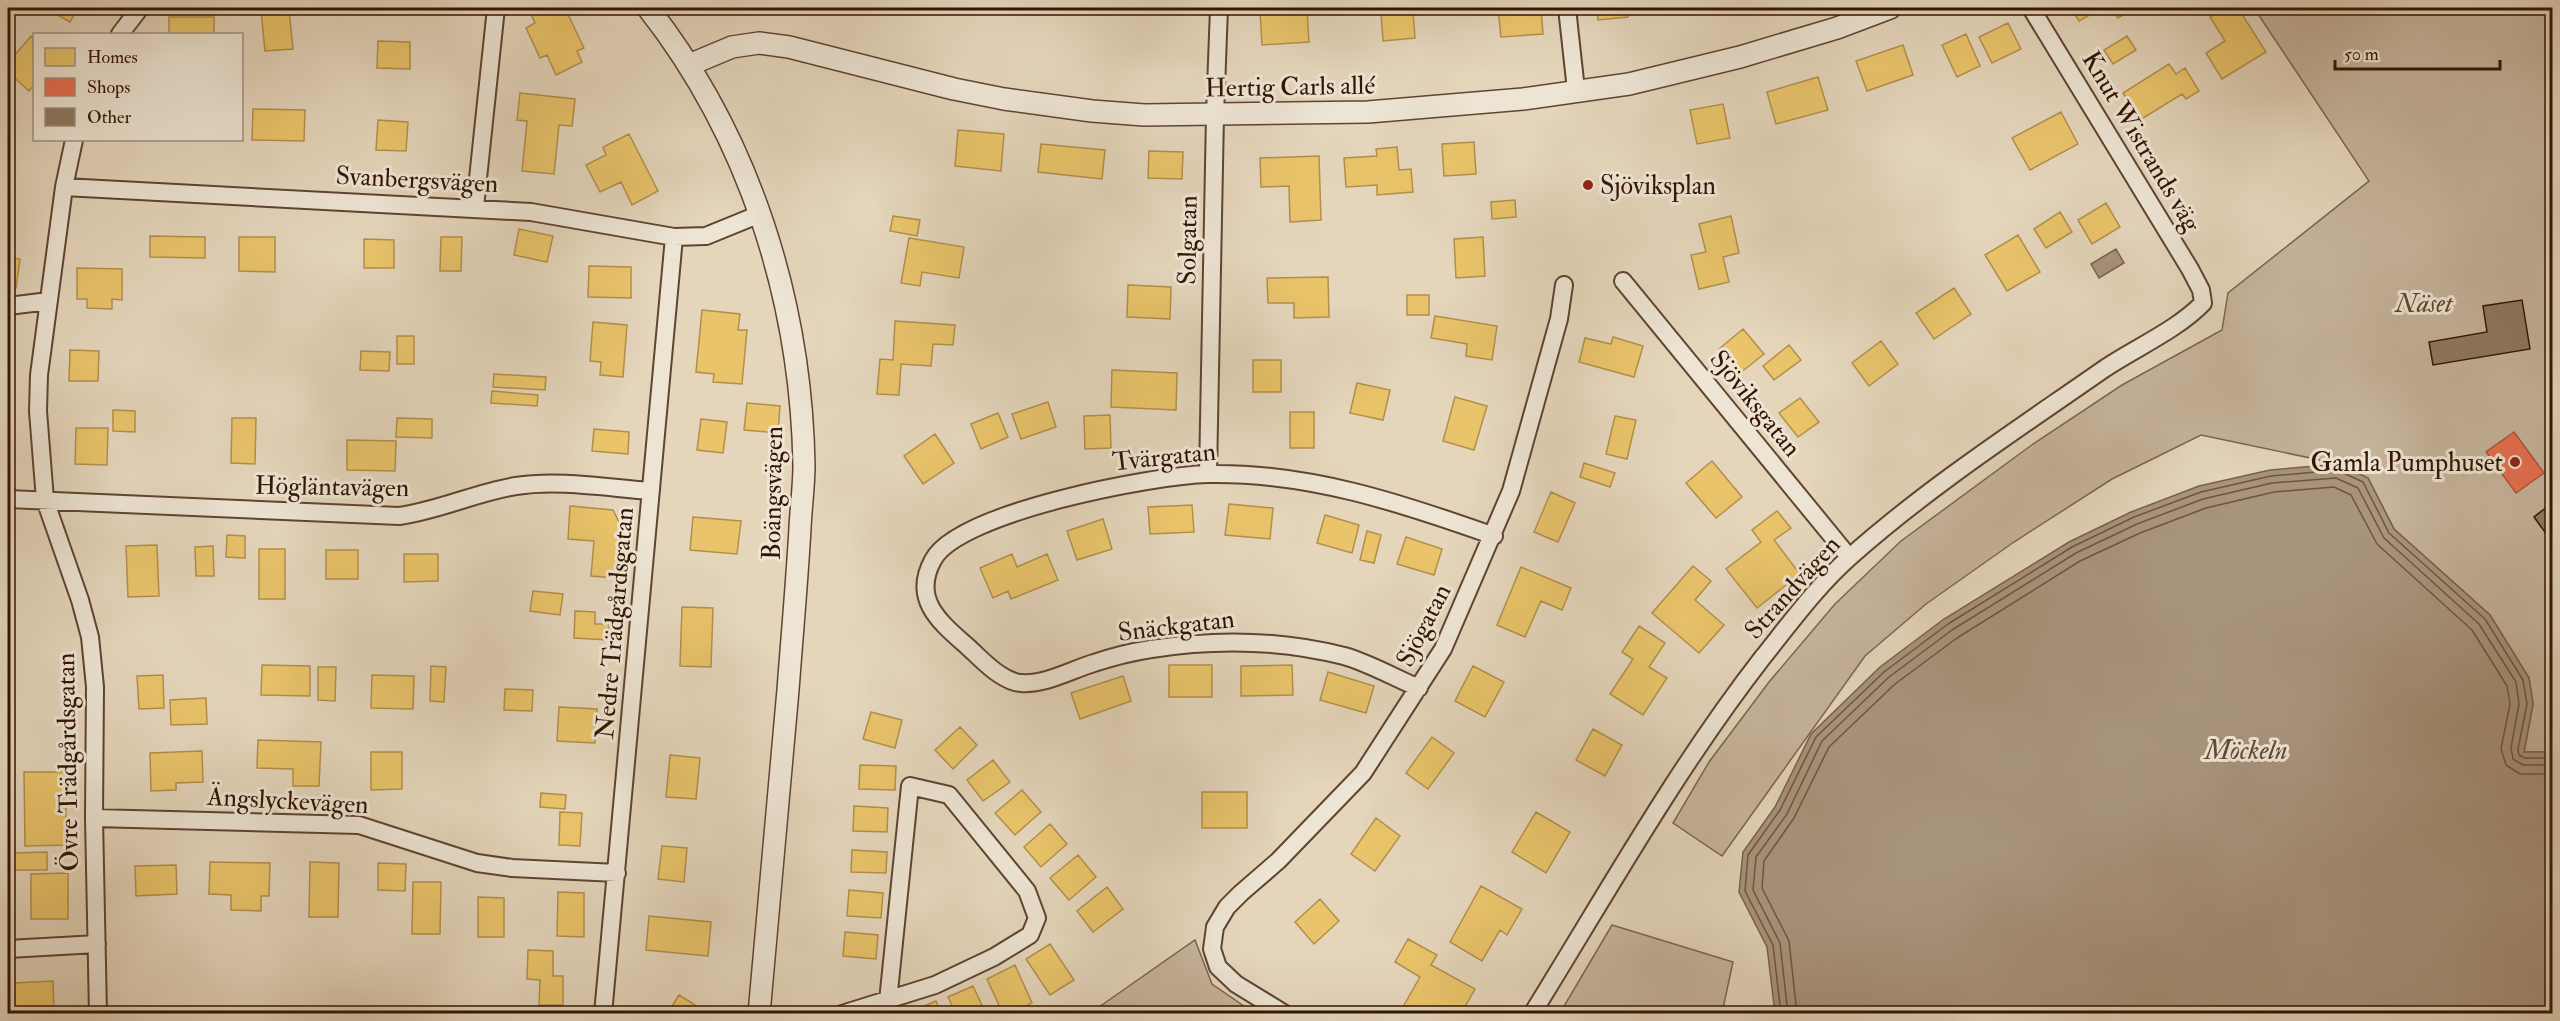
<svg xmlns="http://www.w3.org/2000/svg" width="2560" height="1021" font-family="'IM FELL Double Pica',serif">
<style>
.green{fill:#c6b49c;stroke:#7c644f;stroke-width:1.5}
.water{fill:#a8937c;stroke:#79604b;stroke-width:1.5}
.homes{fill:#e9c46a;stroke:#b28f4b;stroke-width:1.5}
.shops{fill:#e76f51;stroke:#b15439;stroke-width:1.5}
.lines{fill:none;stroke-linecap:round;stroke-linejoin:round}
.shore{stroke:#6e543f;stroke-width:1.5}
.building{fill:#8f7862;stroke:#331402;stroke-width:1.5}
.minor-casing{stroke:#5f4430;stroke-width:20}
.tertiary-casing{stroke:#5f4430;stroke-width:24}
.minor{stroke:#ede4d3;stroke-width:16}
.tertiary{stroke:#ede4d3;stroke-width:21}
.poi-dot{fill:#8f2418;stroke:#ede4d3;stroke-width:2}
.labels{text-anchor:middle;stroke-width:6;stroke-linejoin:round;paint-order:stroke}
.street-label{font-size:26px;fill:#331402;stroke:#ede4d3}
.poi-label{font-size:26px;fill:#331402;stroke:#ede4d3;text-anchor:start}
.park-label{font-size:26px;font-style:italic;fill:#5f4430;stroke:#ede4d3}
.water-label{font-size:27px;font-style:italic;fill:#624733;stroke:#ede4d3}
</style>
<rect width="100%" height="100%" fill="#e4d5bb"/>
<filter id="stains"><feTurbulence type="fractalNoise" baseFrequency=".00333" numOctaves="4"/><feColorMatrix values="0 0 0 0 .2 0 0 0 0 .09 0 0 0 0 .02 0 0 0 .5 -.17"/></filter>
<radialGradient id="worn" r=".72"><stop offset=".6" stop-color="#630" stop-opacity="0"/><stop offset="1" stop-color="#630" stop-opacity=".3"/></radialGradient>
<path class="green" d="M2254 8H2552V752H2524L2533 704 2529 678 2490 615 2394 529 2368 478 2339 464 2201 435 2112 479 2014 542 1926 604 1865 656 1722 856 1673 823 1709 762 1769 682 1835 604 1901 541 2033 444 2122 385 2222 330 2228 293 2369 181Z
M1612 925 1733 962 1722 1013H1560Z
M1195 940 1212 984 1254 1013 1107 1014 1099 1007Z"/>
<path class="water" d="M2116 249 2124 263 2099 278 2091 264Z
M2339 464 2368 478 2394 529 2490 615 2529 678 2533 704 2524 752H2552V1013H1775L1767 947 1739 892 1743 852 1775 807 1811 734 1880 667 1944 619 2069 542 2131 512 2199 486 2270 470Z"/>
<path class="homes" d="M45 8H78L70 22Z
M528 8H565L584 48 577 51 582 62 556 75 547 55 540 58 526 28 535 23Z
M1498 8H1541L1543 34 1501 37Z
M1597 8H1627L1628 17 1598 20Z
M2071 8H2102L2079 21Z
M2111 8H2135L2118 18Z
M2225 8H2238L2266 52 2222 79 2206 53 2225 41 2210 17Z
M289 9 293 49 265 51 261 11Z
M1307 9 1309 42 1262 45 1260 11Z
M1413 11 1415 38 1383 41 1381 13Z
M169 17H214V34H169Z
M2008 23 2021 49 1992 63 1979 37Z
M1966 34 1980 66 1957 77 1942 45Z
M31 36 34 39V85L29 91 8 72V63Z
M2127 36 2136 50 2113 64 2104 50Z
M378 41 410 42V69L377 68Z
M1903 45 1913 75 1867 91 1856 61Z
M2169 64 2176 74 2185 68 2199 91 2186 99 2182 94 2140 120 2123 93Z
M1818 77 1828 110 1776 124 1767 92Z
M520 93 575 99 572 126 559 125 554 174 522 171 527 121 517 120Z
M1723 104 1730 138 1697 144 1690 110Z
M253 109 305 110 304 141 252 140Z
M2061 112 2078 144 2030 170 2012 138Z
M378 120 408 122 406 151 376 150Z
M958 130 1004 134 1001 171 955 166Z
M629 134 658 191 632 205 621 182 600 192 586 165 606 155 603 147Z
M1474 142 1476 174 1444 176 1442 144Z
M1041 144 1105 150 1102 179 1038 172Z
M1397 147 1399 170 1411 169 1413 192 1377 195V185L1346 187 1344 158 1377 156 1376 149Z
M1149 151 1183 152 1182 179 1148 178Z
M1319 156 1321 220 1290 222 1289 186 1261 187 1260 158Z
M1515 200 1516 217 1492 219 1491 202Z
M2106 203 2120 227 2092 244 2078 220Z
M2060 212 2072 232 2046 248 2034 229Z
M893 216 920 220 917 236 890 231Z
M1731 216 1739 253 1723 257 1729 282 1699 289 1691 255 1706 252 1699 224Z
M519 229 553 236 547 262 514 255Z
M2018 235 2040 272 2007 291 1985 255Z
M150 236 205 237V258L150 257Z
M239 237H275V272L239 271Z
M441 237H462L461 271H440Z
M1483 237 1485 276 1456 278 1454 239Z
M909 238 964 247 959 278 922 272 920 286 901 283Z
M364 239 394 240V268H364Z
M8 257 20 259 16 288 8 287Z
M589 266 631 267V298L588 297Z
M77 268 122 269V300L112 299V309L87 308V299H77Z
M1328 277 1329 317 1294 318V303H1268L1267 278Z
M1128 285 1171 287 1170 319 1127 317Z
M1954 288 1971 314 1934 339 1916 313Z
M1407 295H1429V315H1407Z
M702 310 740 314 738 330H747L742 384 713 382 714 374 696 372Z
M1435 316 1497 326 1492 360 1466 356 1467 344 1431 338Z
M895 321 955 325 953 345 933 344 931 366 901 364 899 395 877 394 880 359 893 360Z
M593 322 627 325 623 377 600 375 601 362 590 361Z
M1743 329 1764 354 1739 374 1719 349Z
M397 336H414V364H397Z
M1613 337 1643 346 1634 377 1579 362 1585 338 1611 344Z
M1881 341 1898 364 1869 386 1852 363Z
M1789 345 1801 360 1774 380 1763 366Z
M70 350 99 351 98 381H69Z
M361 351 390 352 389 371 360 370Z
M1253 360H1281V392H1253Z
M1112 370 1177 373 1176 410 1111 407Z
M494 374 546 377 545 390 493 387Z
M1357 383 1390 390 1383 420 1350 413Z
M492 391 538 395 537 406 491 403Z
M1455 397 1487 406 1474 450 1443 441Z
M1800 398 1819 422 1798 437 1779 413Z
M1048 402 1056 427 1021 439 1012 414Z
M747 403 780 406 778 433 744 430Z
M113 410 135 411V432L113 431Z
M1290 412H1314V448H1290Z
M998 413 1008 437 981 449 971 424Z
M1110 415 1111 448 1085 449 1084 416Z
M1615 416 1636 420 1627 459 1606 454Z
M232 418H256L255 464 231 463Z
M397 418 432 419V438L396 437Z
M701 419 727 422 723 453 697 450Z
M76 428H108L107 465 75 464Z
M594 429 629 432 628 454 592 451Z
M935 434 954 463 923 484 904 456Z
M347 440 396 441 395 471 347 470Z
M1712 461 1742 497 1716 518 1686 483Z
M1584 463 1615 473 1610 487 1580 477Z
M1551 492 1575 503 1558 542 1534 532Z
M1229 504 1273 508 1270 539 1225 535Z
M1192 505 1194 532 1150 534 1148 507Z
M570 506 613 510 621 526 617 578 591 576 594 541 568 539Z
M1777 511 1791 528 1774 540 1800 574 1757 608 1726 569 1761 542 1752 530Z
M1325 515 1359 525 1352 553 1317 543Z
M693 517 741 521 737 554 690 550Z
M1103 519 1112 549 1077 560 1067 531Z
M1367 531 1381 535 1374 563 1360 560Z
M227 535 245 536V558L226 557Z
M1406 537 1442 549 1434 575 1397 564Z
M157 545 159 596 128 597 126 546Z
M213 546 214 576H196L195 547Z
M259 549H285V599H259Z
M326 550H358V579H326Z
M404 554H438V581L404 582Z
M1012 554 1017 567 1047 554 1058 580 1011 599 1008 591 993 598 980 568Z
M1693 566 1711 581 1695 600 1724 625 1699 653 1652 613Z
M1521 567 1571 588 1562 610 1541 601 1525 637 1497 625Z
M533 591 563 594 560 615 530 611Z
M682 607 713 608 711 667 680 666Z
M575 611 595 612V624H609L608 640 574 638Z
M1639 626 1665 643 1649 667 1667 678 1643 715 1610 694 1633 659 1622 652Z
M262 665 310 666V696L261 695Z
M1169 665H1212V697H1169Z
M1292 665 1293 695 1241 696V666Z
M431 666 446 667 444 702 430 701Z
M1473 666 1504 682 1485 717 1455 701Z
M318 667H336L335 701 318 700Z
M1328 672 1374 686 1366 713 1320 700Z
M163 675 164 708 139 709 137 676Z
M372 675 414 676 413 709 371 708Z
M1123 676 1131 701 1080 719 1071 693Z
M505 689 533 690 532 711 504 710Z
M206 698 207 724 171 725 170 700Z
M559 707 597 709 595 743 557 741Z
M8 711H11L12 742H8Z
M871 712 902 720 895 748 863 739Z
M960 727 977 745 953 769 935 750Z
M1593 729 1622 745 1605 776 1576 760Z
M1432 737 1454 753 1428 789 1406 773Z
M258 740 321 742 319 786H293V769L257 768Z
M202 751 203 782 176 783V790L151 791 150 753Z
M371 752H402V789L371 790Z
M670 755 700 758 696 799 666 797Z
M993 760 1010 782 983 801 967 780Z
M860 765 896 766 895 790 859 789Z
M24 772H66V845L25 846Z
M1022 790 1041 812 1015 835 995 813Z
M1202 792H1247V828H1202Z
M541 793 566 795 565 809 540 807Z
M854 806 888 808 887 832 853 831Z
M560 812 582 813 580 846 559 845Z
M1536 812 1570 832 1546 873 1512 852Z
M1376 818 1400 836 1375 871 1351 854Z
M1050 824 1067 844 1041 867 1024 847Z
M662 846 687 848 684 882 658 879Z
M852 850 887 852 886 873 851 872Z
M47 852V870H13V853Z
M1078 855 1096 877 1069 900 1050 878Z
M210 862 270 863 269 896H261V911L231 910V895L209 894Z
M310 862 339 863 338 917H309Z
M378 863 406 864 405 891 378 890Z
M176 865 177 894 136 896 135 866Z
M68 873V919H31V874Z
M413 882H441L440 934H412Z
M1481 886 1522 909 1507 935 1500 930 1482 961 1450 942Z
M1107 887 1123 909 1093 932 1077 911Z
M849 890 883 893 881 918 847 916Z
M558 892 584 893V937L557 936Z
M478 897 504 898V937H478Z
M1320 899 1339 921 1314 944 1295 922Z
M649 916 711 922 708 956 646 950Z
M845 932 878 935 876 959 843 956Z
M1408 939 1437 955 1431 965 1475 989 1461 1014H1399L1420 977 1395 962Z
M1050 944 1074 980 1050 995 1026 959Z
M528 950 553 951V976H563V1005H539L540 980 527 979Z
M1015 965 1032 1003 1009 1014H1003L987 979Z
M53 981 54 1010 15 1011 14 983Z
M973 986 986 1014H956L948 997Z
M679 995 703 1010 701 1014H667Z
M936 1001 941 1014H911L910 1012Z"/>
<path class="shops" d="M2514 432 2544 473 2516 493 2486 452Z"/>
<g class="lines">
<path class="shore" d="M1781 1014 1773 945 1745 891 1748 855 1780 810 1816 737 1884 672 1948 624 2072 547 2134 517 2201 492 2271 476 2337 470 2363 482 2389 533 2485 619 2523 680 2527 704 2518 749 2519 755 2525 758H2552
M1788 1014 1780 943 1753 890 1756 857 1787 814 1822 741 1889 677 1952 630 2076 553 2137 524 2203 499 2272 483 2336 478 2358 488 2384 538 2479 624 2516 682 2519 704 2511 748 2513 759 2523 765H2552
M1797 1014 1789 941 1762 888 1764 861 1794 818 1829 747 1895 684 1957 638 2080 561 2140 533 2206 508 2274 492 2334 487 2351 495 2377 544 2472 630 2507 686 2510 704 2501 749 2506 765 2520 774H2552"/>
</g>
<path class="building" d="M2522 300 2530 349 2433 365 2429 342 2487 332 2483 306Z
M2552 503V542L2534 517Z"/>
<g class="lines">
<g class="minor-casing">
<path id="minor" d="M1567 8 1576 90
M120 34 140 8
M74 140 64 187 39 375 38 411 45 500 80 600 90 637 95 687 94 818 98 1014
M64 187 531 212 674 237 706 236 760 214
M475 207 496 8
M1623 281 1849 557
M8 306 49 301
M1208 474 1215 115 1219 8
M8 499 399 516C441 510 477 492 516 486 558 479 609 488 651 491
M1419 688C1395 678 1369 663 1344 656 1281 640 1215 639 1151 649 1132 652 1112 657 1094 663 1071 670 1045 685 1021 683 1015 683 1005 678 999 674 988 667 978 656 968 647 941 623 911 600 933 560 958 512 1155 475 1208 474 1308 472 1401 503 1494 536
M94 818 359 825 477 863 512 868 617 873
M8 949 97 944
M603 1014 674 237
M842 1014 935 985 994 957 1030 935 1037 918 1027 891 949 795 910 786 888 1001
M1285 1014 1236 984 1218 967 1212 949 1215 927 1227 907 1241 893 1278 861 1363 773 1443 649 1511 491 1559 319 1564 285
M1532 1014C1607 893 1676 769 1763 657 1791 622 1817 586 1851 556 1930 486 2018 429 2104 369 2135 348 2177 330 2203 303L2201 290 2190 269 2031 8"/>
</g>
<g class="tertiary-casing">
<path id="tertiary" d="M648 8C750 138 801 301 804 465 804 486 801 507 800 528 797 582 792 636 788 690 778 798 769 906 759 1014
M689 65 732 47 759 43 789 47 954 89 1004 99 1092 111 1144 115 1368 112 1523 99 1629 84 1740 57 1837 28 1890 8"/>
</g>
<use href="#minor" class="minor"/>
<use href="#tertiary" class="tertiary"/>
</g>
<g class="poi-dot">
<circle cx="1588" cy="185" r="6"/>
<circle cx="2515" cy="462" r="6"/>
</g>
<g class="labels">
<g class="street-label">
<text transform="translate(1290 86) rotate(-1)" y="9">Hertig Carls allé</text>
<text transform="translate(2142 141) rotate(59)" y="9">Knut Wistrands väg</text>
<text transform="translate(417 179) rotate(3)" y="9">Svanbergsvägen</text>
<text transform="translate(1187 240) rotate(-89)" y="9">Solgatan</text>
<text transform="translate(1756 403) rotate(51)" y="9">Sjöviksgatan</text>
<text transform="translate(1164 456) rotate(-6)" y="9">Tvärgatan</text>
<text transform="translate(332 486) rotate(1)" y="9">Högläntavägen</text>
<text transform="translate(772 493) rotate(-89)" y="9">Boängsvägen</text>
<text transform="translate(1792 587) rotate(-48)" y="9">Strandvägen</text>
<text transform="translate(614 623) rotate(-85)" y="9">Nedre Trädgårdsgatan</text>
<text transform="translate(1176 625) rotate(-7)" y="9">Snäckgatan</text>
<text transform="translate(1423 625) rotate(-63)" y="9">Sjögatan</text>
<text transform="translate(67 762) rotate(-91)" y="9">Övre Trädgårdsgatan</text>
<text transform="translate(288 800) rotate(3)" y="9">Ängslyckevägen</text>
</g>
<g class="poi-label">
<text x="1600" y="194">Sjöviksplan</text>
<text x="2503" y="471" text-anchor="end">Gamla Pumphuset</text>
</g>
<g class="park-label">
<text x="2424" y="312">Näset</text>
</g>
<g class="water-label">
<text x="2246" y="759">Möckeln</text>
</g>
</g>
<rect width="2560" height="1021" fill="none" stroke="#e4d5bb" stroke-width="30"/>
<rect x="9" y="9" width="2542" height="1003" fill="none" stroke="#331402" stroke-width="3"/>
<rect x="15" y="15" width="2530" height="991" fill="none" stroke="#331402" stroke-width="1.5"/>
<rect x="33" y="33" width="210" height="108" fill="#ede4d3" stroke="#a3917f" stroke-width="1.5"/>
<rect x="45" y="48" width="30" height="18" fill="#e9c46a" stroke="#a3917f" stroke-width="1.5"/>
<text x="87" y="63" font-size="18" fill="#331402">Homes</text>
<rect x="45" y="78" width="30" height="18" fill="#e76f51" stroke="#a3917f" stroke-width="1.5"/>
<text x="87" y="93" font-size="18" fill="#331402">Shops</text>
<rect x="45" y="108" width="30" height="18" fill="#8f7862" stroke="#a3917f" stroke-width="1.5"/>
<text x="87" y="123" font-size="18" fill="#331402">Other</text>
<path d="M2335 60v9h165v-9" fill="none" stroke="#331402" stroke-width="3"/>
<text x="2344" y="60" font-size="18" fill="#331402" stroke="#ede4d3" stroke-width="4.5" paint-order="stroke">50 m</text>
<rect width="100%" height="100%" filter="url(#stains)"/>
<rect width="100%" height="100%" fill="url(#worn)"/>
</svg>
